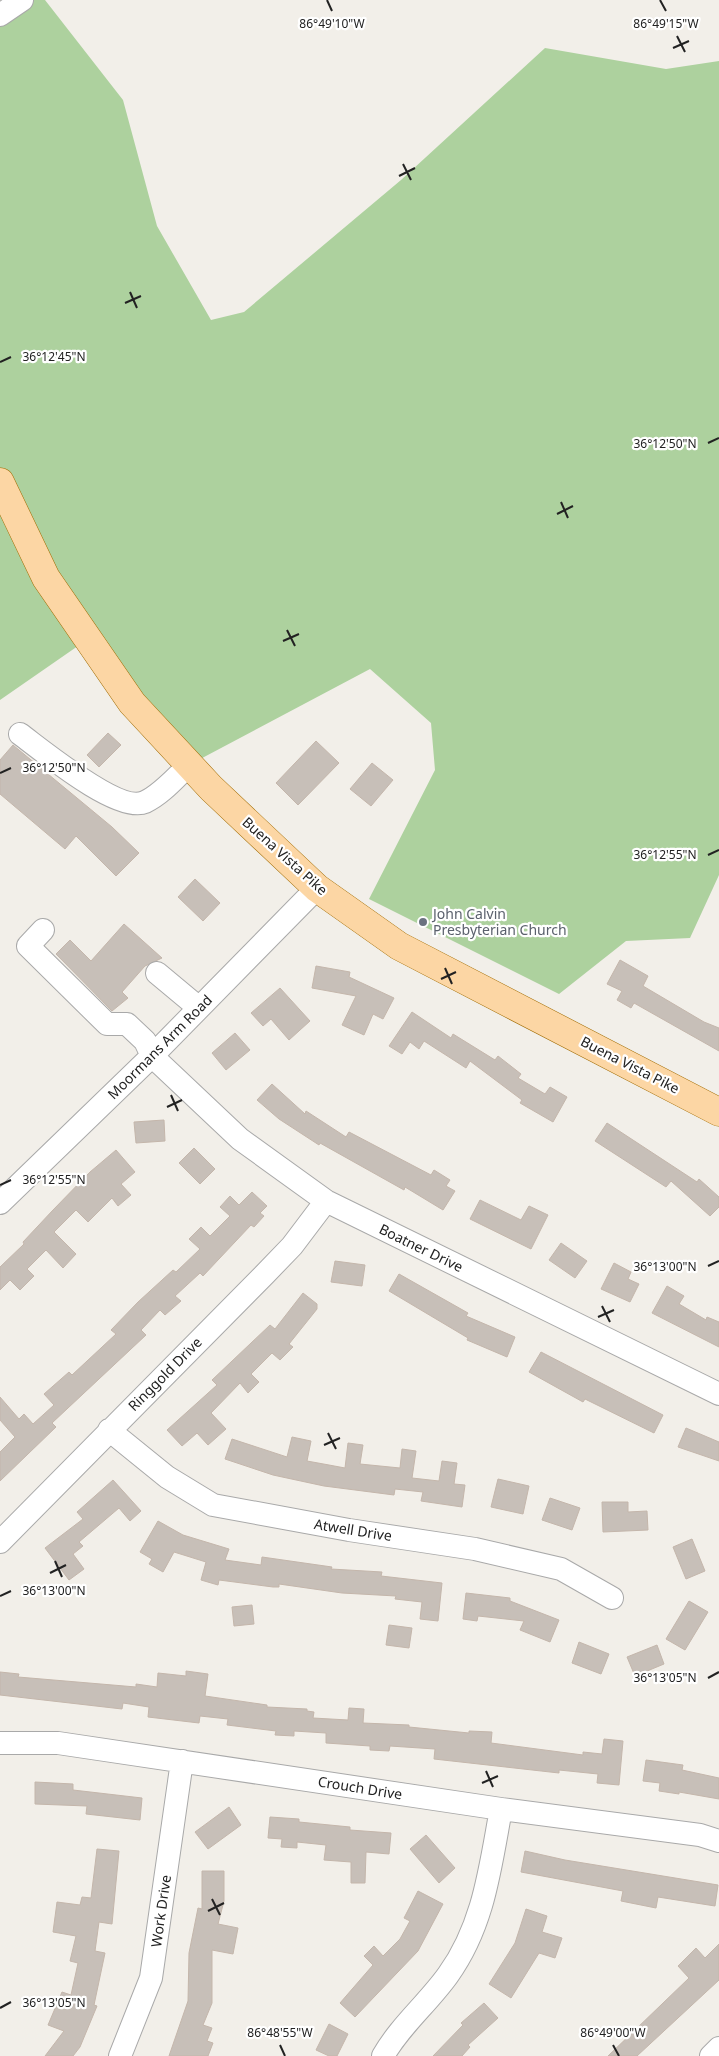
<svg xmlns="http://www.w3.org/2000/svg" width="719" height="2056" font-family="'Noto Sans',sans-serif">
<style>
.forest{fill:#add19e}
.building{fill:#c7bfb8;stroke:#c4b6ab}
.lines{fill:none;stroke-linecap:round;stroke-linejoin:round}
.minor-casing{stroke:#a9a9a9;stroke-width:24}
.major-casing{stroke:#a06b00;stroke-width:29}
.minor{stroke:#fff;stroke-width:22}
.major{stroke:#fcd6a4;stroke-width:28}
.ticks{fill:none;stroke:#222;stroke-width:2}
.worship-dot{fill:#6b7280;stroke:#fff;stroke-width:2}
.labels{text-anchor:middle;stroke-width:4.5;stroke-linejoin:round;paint-order:stroke}
.street-label{font-size:14px;fill:#222;stroke:#fff}
.worship-label{font-size:14px;fill:#5b616d;stroke:#fff;text-anchor:start}
.ticks-label{font-size:12px;text-anchor:middle;fill:#222;stroke:#fff;stroke-width:4.5;stroke-linejoin:round;paint-order:stroke}
</style>
<rect width="100%" height="100%" fill="#f2efe9"/>
<path class="forest" d="M22 0H45L123 100 157 226 211 320 244 312 401 180 545 48 666 69 719 61V875L690 938 626 941 559 994 369 899 435 770 431 723 370 669 189 765 88 639 0 700V15Z"/>
<path class="building" d="M108 733 121 745 99 767 87 755Z
M316 741 339 763 298 805 276 783Z
M13 745 112 827 139 853 116 876 76 836 65 849 0 794V760Z
M372 763 393 780 371 806 350 789Z
M195 879 220 903 203 921 178 897Z
M124 924 162 958 145 966 122 992 128 998 112 1011 56 954 70 940 91 961Z
M620 960 648 976 643 986 704 1022 719 1028V1051L634 1003 631 1008 617 1000 622 991 607 984Z
M316 966 350 972 349 977 394 998 383 1019 373 1014 364 1035 342 1025 356 996 312 988Z
M280 988 310 1021 289 1040 271 1019 263 1026 251 1013Z
M412 1012 451 1038 453 1034 495 1060 498 1056 521 1074 518 1078 545 1094 550 1087 567 1097 553 1122 520 1103 522 1100 470 1061 466 1068 424 1041 419 1049 410 1042 402 1054 389 1046Z
M235 1033 250 1050 226 1070 212 1053Z
M272 1084 305 1114 306 1111 346 1137 349 1132 431 1175 434 1170 450 1180 446 1186 455 1191 443 1210 405 1187 404 1190 320 1143 319 1145 279 1119 257 1100Z
M164 1120 165 1141 136 1143 134 1122Z
M607 1123 697 1182 699 1179 719 1197V1207L710 1216 671 1181 666 1187 595 1141Z
M194 1148 215 1169 200 1184 179 1163Z
M116 1150 135 1172 121 1184 131 1195 118 1206 112 1198 88 1222 76 1210 54 1232 76 1254 63 1268 46 1250 27 1269 34 1276 20 1290 10 1280 0 1290V1267L24 1244 23 1242 53 1210 90 1172Z
M252 1192 267 1206 260 1213 264 1216 254 1227 251 1225 203 1276 200 1273 175 1296 181 1301 165 1315 160 1310 141 1330 146 1335 52 1423 56 1427 0 1481V1452L15 1437 0 1420V1397L19 1419 24 1414 33 1424 54 1405 44 1394 69 1372 72 1375 116 1334 111 1330 138 1302 173 1270 176 1272 200 1249 189 1239 201 1227 210 1236 230 1216 220 1207 230 1196 239 1205Z
M480 1200 521 1220 529 1206 548 1215 531 1249 470 1219Z
M561 1243 587 1261 575 1278 549 1260Z
M335 1261 365 1265 362 1286 331 1282Z
M614 1263 631 1272 628 1279 639 1284 630 1302 601 1289Z
M399 1274 468 1313 466 1316 515 1337 507 1357 467 1340 468 1338 389 1291Z
M667 1286 684 1296 679 1304 706 1320 707 1317 719 1322V1347L652 1313Z
M303 1293 317 1304V1309L289 1344 293 1347 280 1360 272 1353 251 1374 259 1382 248 1393 240 1383 211 1413 226 1429 208 1445 197 1433 182 1446 167 1430 217 1385 212 1380 270 1325 275 1329Z
M541 1352 663 1415 654 1433 585 1399 583 1402 529 1372Z
M686 1428 719 1442V1461L678 1447Z
M292 1437 311 1441 307 1461 329 1465 345 1468 348 1443 363 1445 360 1464 400 1468 402 1449 416 1451 412 1478 439 1481 442 1461 457 1463 454 1484 465 1485 462 1507 421 1501 423 1492 395 1489 394 1495 324 1486 273 1475 225 1459 232 1439 287 1457Z
M498 1479 529 1486 523 1514 491 1507Z
M113 1480 141 1511 130 1521 119 1508 79 1542 83 1546 73 1554 84 1569 69 1580 45 1548 83 1519 77 1512Z
M550 1498 580 1508 572 1530 542 1520Z
M602 1502H628V1512L647 1511 648 1530 603 1532Z
M158 1521 183 1535 229 1549 225 1560 261 1565 262 1557 332 1567 331 1569 382 1572 381 1576 442 1583 438 1621 420 1619 422 1602 395 1599 396 1596 342 1593 279 1584V1587H273L219 1580 218 1585 201 1580 206 1562 174 1552 163 1572 149 1564 152 1559 140 1552Z
M692 1539 705 1571 686 1579 673 1547Z
M466 1593 510 1598V1601L559 1620 550 1642 520 1630 524 1621 478 1616 477 1621 463 1619Z
M689 1601 708 1612 685 1650 666 1639Z
M252 1605 254 1624 234 1626 232 1607Z
M389 1625 412 1628 409 1648 386 1645Z
M579 1642 609 1654 601 1674 572 1663Z
M657 1645 664 1664 635 1676 627 1657Z
M186 1671 208 1674 205 1696 267 1705V1707L307 1709V1711L314 1712 313 1718 348 1720 349 1708 364 1709 363 1723 409 1725V1727L469 1733V1731L492 1732 491 1743 583 1755V1752L602 1754 604 1739 623 1741 619 1785 597 1783 598 1774 559 1770V1773L434 1759 435 1749 390 1746 389 1751 370 1750V1746L326 1743V1733L294 1731V1736L275 1735 276 1731 227 1725 228 1719 200 1716 199 1723 148 1717 149 1707 123 1703 122 1709 0 1695V1672L19 1674 18 1677 136 1687V1684L157 1687 158 1673 186 1676Z
M646 1760 683 1765 682 1770 719 1778V1799L679 1792V1794L659 1791 660 1783 643 1781Z
M35 1782 73 1784V1790L142 1798 140 1820 86 1814 87 1806 35 1804Z
M229 1807 241 1825 208 1849 195 1832Z
M270 1817 299 1819V1822L350 1827V1830L391 1833 389 1854 366 1852 365 1883H351V1862L324 1860 326 1845 297 1842V1848L281 1847 282 1839 268 1838Z
M426 1835 455 1868 439 1883 410 1849Z
M97 1849 119 1851 112 1924 99 1922 95 1951 105 1953 94 2005 97 2006 80 2047 73 2056H45L64 2031 48 2025 62 1992 71 1995 78 1963 70 1961 76 1936 53 1932 57 1902 80 1905 82 1897 91 1898Z
M525 1851 565 1860 718 1885 715 1906 658 1897 656 1908 621 1901 623 1891 521 1872Z
M202 1871H224V1901L218 1924 238 1928 233 1954 212 1950V2003L203 2025 212 2028 207 2041 213 2043 208 2056H169L188 2001 189 1953 198 1908 202 1909Z
M418 1891 443 1904 418 1951 355 2017 340 2003 373 1965 364 1956 374 1946 383 1956 400 1939 410 1921 404 1918Z
M526 1909 547 1916 542 1932 562 1938 555 1958 539 1953 511 1998 489 1984 515 1943Z
M719 1944V1980L637 2056H608L689 1978 678 1966 696 1948 705 1958Z
M484 2003 498 2018 468 2045 470 2047 462 2056H433L463 2025 461 2023Z
M329 2024 348 2034 337 2056H329L316 2050Z"/>
<g class="lines">
<g class="minor-casing">
<path id="minor" d="M0 15 22 0
M20 734C43 751 119 814 145 802 162 794 176 777 189 765
M43 930 28 946 107 1024H127L145 1041 152 1056 240 1139 326 1201 719 1394
M157 973 199 1008
M0 1203 152 1056 317 888
M109 1430 167 1477 213 1505 349 1530 475 1549 561 1569 612 1598
M0 1542 265 1274 292 1246 326 1201
M0 1743H58L501 1809 700 1835 719 1841
M120 2056 151 1978 182 1761
M383 2056C400 2026 428 2003 448 1975 484 1925 490 1868 501 1809
M711 2056 719 2048"/>
</g>
<g class="major-casing">
<path id="major" d="M0 482 46 578 132 703 211 788 317 888 399 946 719 1112"/>
</g>
<use href="#minor" class="minor"/>
<use href="#major" class="major"/>
</g>
<path class="ticks" d="M327 0 332 11M660 0 666 11M677 36 685 52M673 48 689 41M403 164 411 180M399 176 415 168M130 292 137 308M125 303 141 296M0 362 11 357M708 443 719 438M561 502 568 518M557 514 573 506M287 630 295 646M283 641 299 634M0 773 11 768M708 855 719 850M445 968 452 984M441 979 456 972M171 1095 178 1111M167 1107 182 1100M0 1185 11 1180M708 1266 719 1261M602 1306 610 1322M598 1317 614 1310M328 1433 336 1449M324 1445 340 1438M55 1561 62 1577M50 1573 66 1565M0 1596 11 1591M708 1678 719 1672M486 1771 493 1787M482 1783 498 1776M212 1899 220 1915M208 1911 224 1903M0 2008 11 2002M280 2045 285 2056M613 2045 619 2056"/>
<circle class="worship-dot" cx="423" cy="922" r="5"/>
<g class="labels">
<g class="street-label">
<text transform="translate(285 856) rotate(42)" y="5">Buena Vista Pike</text>
<text transform="translate(160 1047) rotate(-45)" y="5">Moormans Arm Road</text>
<text transform="translate(630 1065) rotate(27)" y="5">Buena Vista Pike</text>
<text transform="translate(421 1248) rotate(26)" y="5">Boatner Drive</text>
<text transform="translate(165 1374) rotate(-45)" y="5">Ringgold Drive</text>
<text transform="translate(353 1530) rotate(9)" y="5">Atwell Drive</text>
<text transform="translate(360 1788) rotate(9)" y="5">Crouch Drive</text>
<text transform="translate(161 1911) rotate(-82)" y="5">Work Drive</text>
</g>
<g class="worship-label">
<text x="433" y="919">John Calvin<tspan x="433" dy="16">Presbyterian Church</tspan></text>
</g>
</g>
<g class="ticks-label">
<text x="332" y="28">86°49'10"W</text>
<text x="666" y="28">86°49'15"W</text>
<text x="54" y="361">36°12'45"N</text>
<text x="665" y="448">36°12'50"N</text>
<text x="54" y="772">36°12'50"N</text>
<text x="665" y="859">36°12'55"N</text>
<text x="54" y="1184">36°12'55"N</text>
<text x="665" y="1271">36°13'00"N</text>
<text x="54" y="1595">36°13'00"N</text>
<text x="665" y="1682">36°13'05"N</text>
<text x="54" y="2007">36°13'05"N</text>
<text x="280" y="2037">86°48'55"W</text>
<text x="613" y="2037">86°49'00"W</text>
</g>
</svg>
